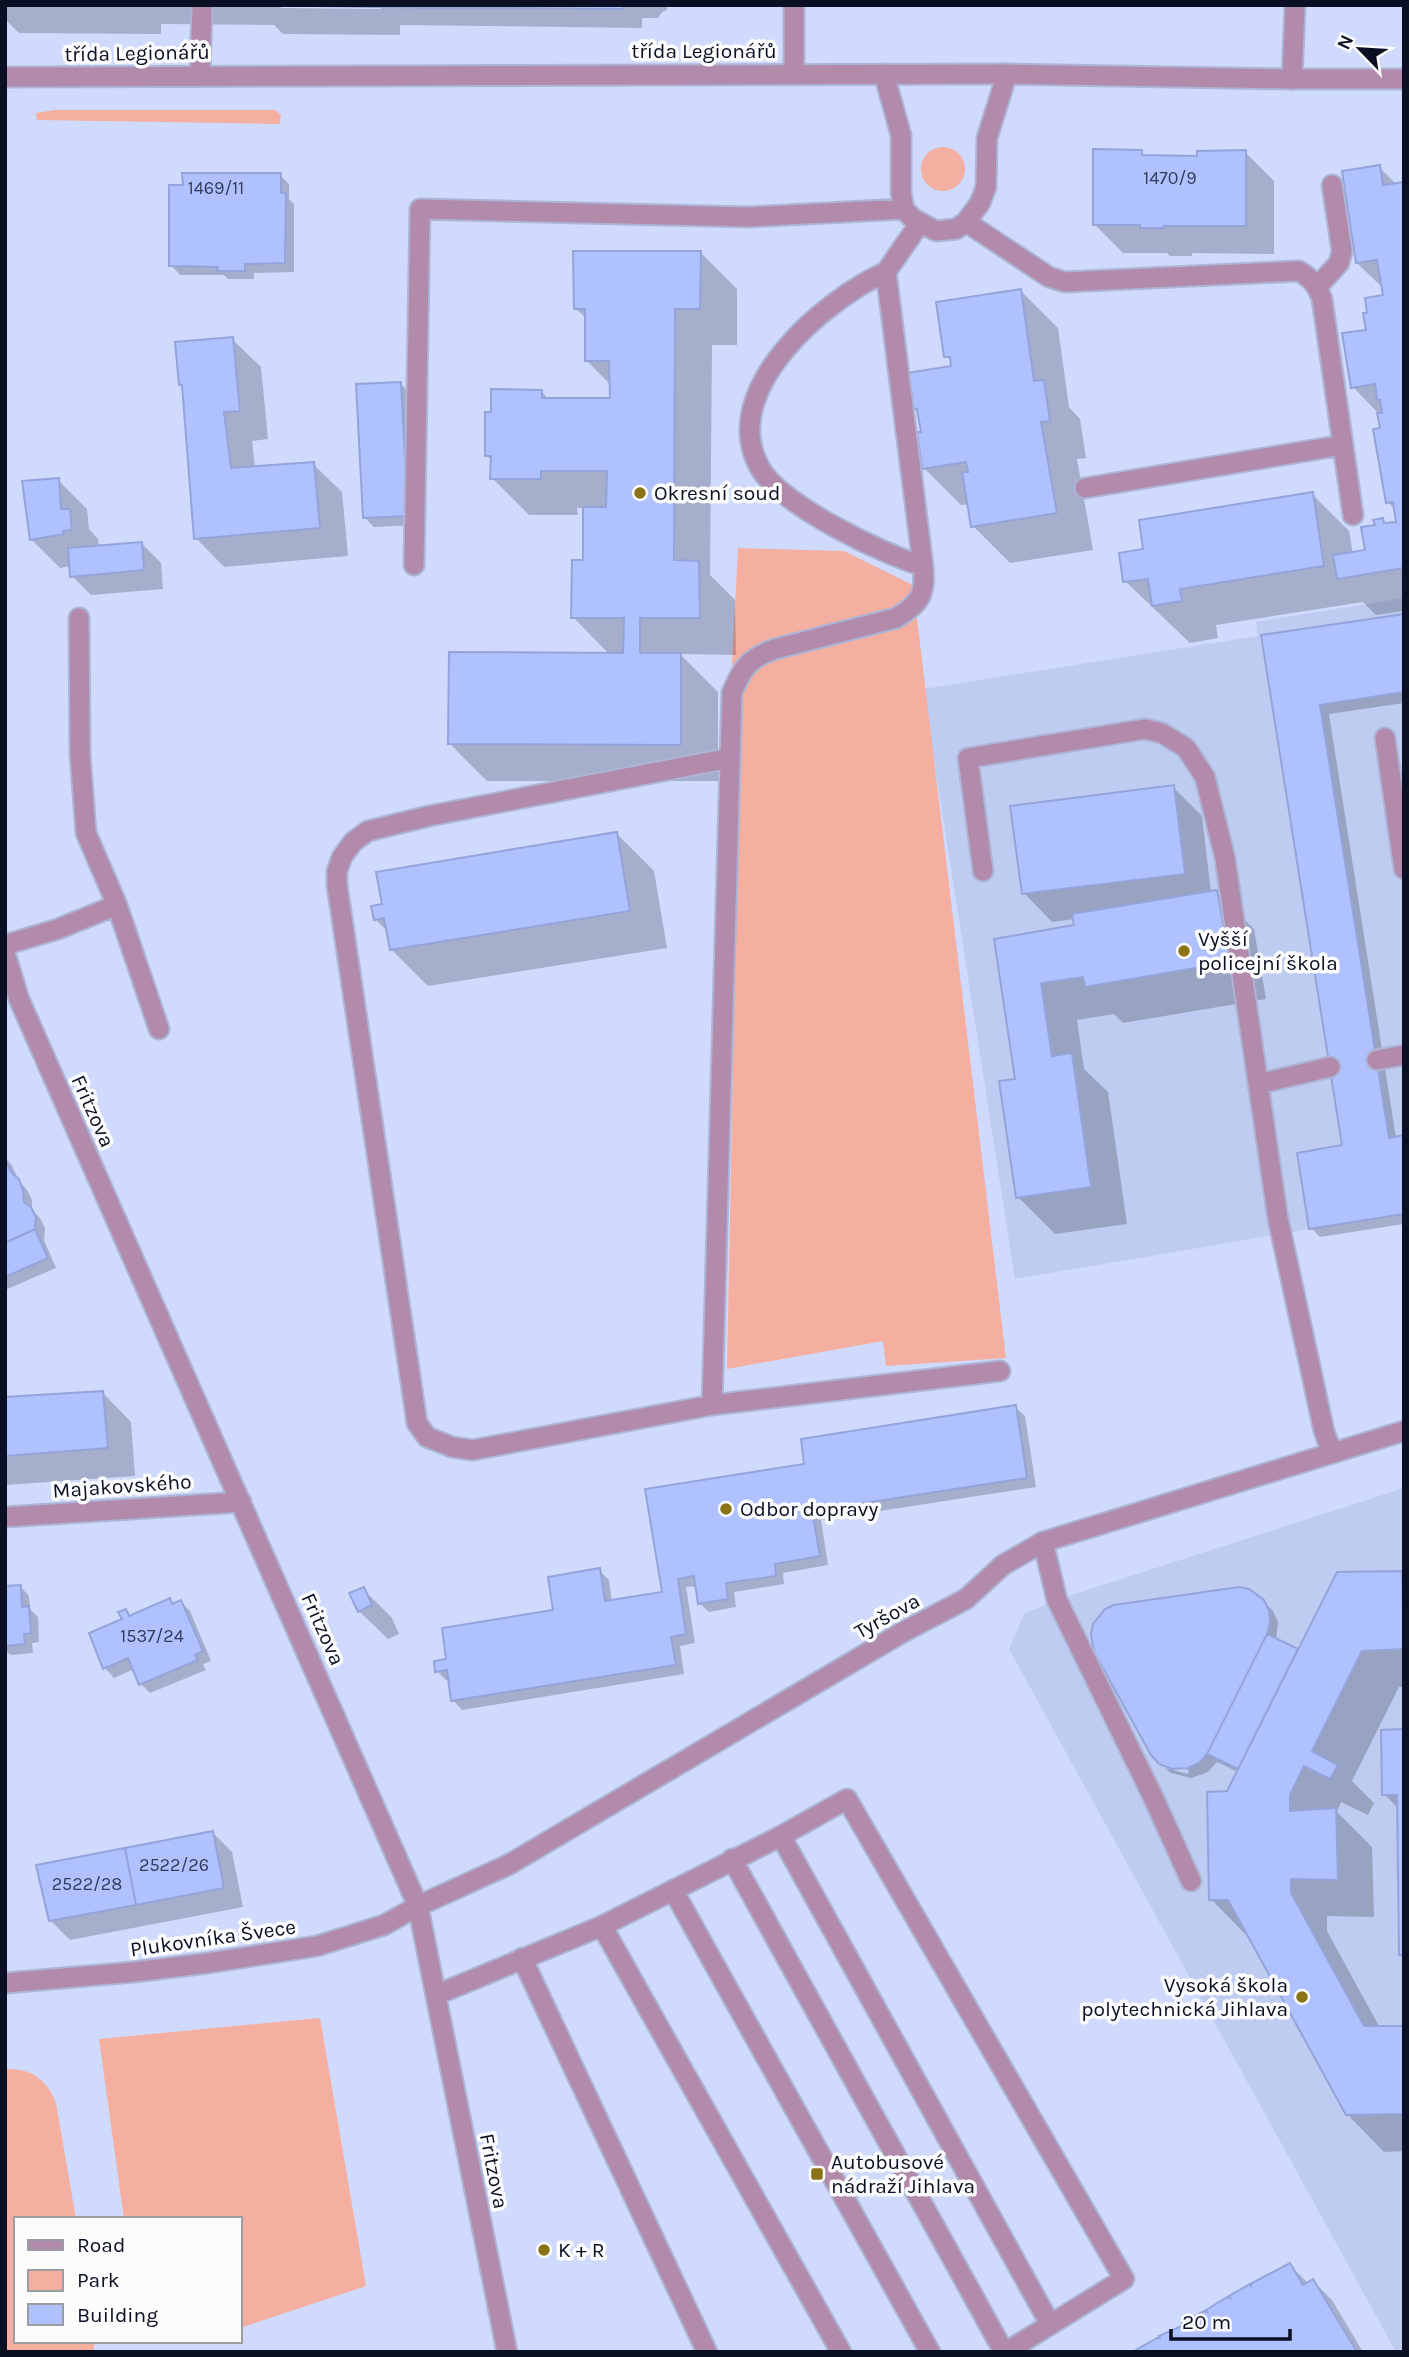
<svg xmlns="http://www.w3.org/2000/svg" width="1409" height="2357" font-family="Karla,sans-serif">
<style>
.built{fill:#bfccf2}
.green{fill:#f5afa1}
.shadow{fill:#0003}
.building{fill:#afc1fe;stroke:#94a4db;stroke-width:2}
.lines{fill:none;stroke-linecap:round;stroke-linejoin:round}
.service-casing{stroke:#acb5d6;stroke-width:23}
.minor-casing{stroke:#acb5d6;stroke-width:23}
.tertiary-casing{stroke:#acb5d6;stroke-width:23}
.service{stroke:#b28bac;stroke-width:19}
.minor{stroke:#b28bac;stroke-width:19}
.tertiary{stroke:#b28bac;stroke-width:19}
.poi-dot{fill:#8d7317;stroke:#fcfcfc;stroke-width:2.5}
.labels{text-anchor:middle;stroke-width:7;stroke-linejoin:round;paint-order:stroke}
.number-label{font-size:18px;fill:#333c5a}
.street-label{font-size:21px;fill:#0a0f23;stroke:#fcfcfc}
.poi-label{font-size:21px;fill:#0a0f23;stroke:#fcfcfc;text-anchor:start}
</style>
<rect width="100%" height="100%" fill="#cfdafd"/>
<path class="built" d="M1404 598V1213L1015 1279 923 689 1258 636 1256 622Z
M1404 1488V2352H1396L1009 1649 1024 1614 1056 1600Z"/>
<path class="green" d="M55 110H275L281 115 280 124 37 120 36 113Z
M921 169a22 22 0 1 1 44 0a22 22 0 1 1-44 0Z
M738 548 844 551 913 585 1006 1358 886 1366 883 1341 727 1369 739 759 732 663Z
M320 2018 366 2286 240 2328V2219H124L99 2039Z
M5 2069C31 2068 47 2079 56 2103L76 2219H16V2341H95L93 2352H5Z"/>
<path class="shadow" d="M5 5H281V8L381 9V5H667V10L662 12 658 18H642V28L400 25V35L283 34 274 25 161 24V34L19 33 5 19Z
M1141 152 1146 157 1199 158 1245 152 1274 181V254L1192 253V256H1170L1167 253H1123L1095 225Z
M1379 167 1397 185 1404 183V611L1376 615 1363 602 1216 625 1218 638 1190 643 1125 581 1145 550 1312 494 1349 531 1353 554 1367 551 1377 527 1382 520 1387 525 1398 523 1396 511 1388 502 1379 414 1353 387 1368 331 1369 314 1385 296 1384 289 1357 263Z
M280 175 289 184V199L294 204V272L254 273V279H228L224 275H180L171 265 184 187Z
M700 252 737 289V345H712L710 575 735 600 736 655 680 654 718 692V781H487L450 744 610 655 573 617 584 562 585 508H577L578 515H529L492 478V461L486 455 542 392 549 400 612 399 611 385 587 361V319L575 308Z
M1021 291 1058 328 1069 407 1080 419 1086 458 1077 459 1093 550 1010 563 973 526 969 504 961 505 924 468 920 414 914 409 953 368 952 362 946 356Z
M232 339 261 367 268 439 252 441 255 468 313 464 342 492 348 556 224 567 196 538 184 387 180 384Z
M401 384 410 393 417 525 374 527 365 518Z
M58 480 87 509 89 529 98 539 99 547 142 544 161 563 163 589 91 595 72 576 71 566 60 568 31 539Z
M1404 615V703L1329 714 1396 1138 1404 1137V1224L1320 1237 1311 1228 1344 1147 1263 637Z
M1173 787 1202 816 1211 893 1216 892 1254 929 1266 999 1123 1023 1114 1014 1077 1020 1084 1069 1108 1092 1127 1224 1055 1234 1018 1197 1017 1080 996 940 1076 926 1075 919 1052 922 1024 893Z
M617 834 654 871 667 948 428 986 391 949 388 932 375 919Z
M5 1158 11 1164 19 1181 27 1190 32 1200V1210L40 1218 45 1228 44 1240 56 1268 5 1290Z
M103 1393 131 1422 135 1476 5 1485V1400Z
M1015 1407 1025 1416 1036 1487 821 1520 828 1565 783 1573 784 1584 734 1592 736 1607 709 1612 699 1603 697 1586 686 1587 695 1643 680 1646 684 1674 462 1710 453 1700 450 1680H446L437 1671 448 1660 555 1611 599 1570 609 1580 612 1602 664 1594 647 1491 806 1466Z
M1401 1573 1404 1575V1687H1399L1352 1781 1374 1803 1368 1815 1341 1802 1337 1812 1372 1847 1374 1917 1327 1916V1931L1380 2028H1404V2151L1384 2152 1347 2114 1250 1936 1248 1937 1211 1899 1228 1793 1238 1772 1217 1762 1208 1772 1191 1778 1171 1773 1165 1768 1188 1774 1189 1770 1160 1763 1263 1601 1273 1611 1278 1622 1276 1641 1298 1652Z
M20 1586 29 1596 30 1609 38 1617 39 1642 32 1643 33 1653 11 1655 5 1651V1588Z
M363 1589 392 1618 399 1634 388 1639 359 1611Z
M170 1600 174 1605 181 1602 190 1611 211 1661 203 1664 206 1670 150 1693 141 1684 134 1669 114 1678 105 1668 91 1634 124 1620 125 1611 131 1617Z
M1404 1731V1958L1401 1955 1399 1809 1384 1794Z
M213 1833 232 1852 243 1907 70 1940 51 1921Z
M1290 2265 1309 2284 1313 2281 1332 2300 1363 2352H1137L1209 2314Z"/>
<path class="building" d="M253 5H372V7Z
M372 5H440V8L372 7Z
M440 5H507V8H440Z
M507 5H623V9L507 8Z
M1093 149 1142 150V155L1197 156V151L1246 150V226H1164V228H1140V225H1093Z
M1380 165 1383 185 1404 182V568L1337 579 1333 555 1365 550 1361 527 1375 525 1373 520 1383 518 1384 523 1396 522 1393 502 1386 503 1373 429 1380 428 1377 413H1382L1380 400H1377L1375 384 1351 388 1342 333 1366 330 1363 313H1367L1365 298 1383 295 1377 260 1356 263 1342 171Z
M182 173H281V193H286L285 263 245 264V271H217L218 267 169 266V185H183Z
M573 251H701L700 309H675L674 560 699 561 700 618H640V653H681V745L448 744 449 652 623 653 624 618H571L572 560H583V507H606L607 471H541V479H490L491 456H485V412H491V389L542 390V398H610L609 361H585V309H574Z
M1021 289 1034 381 1044 380 1050 421 1041 422 1057 513 971 527 962 472H968L966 462 922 469 917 432H921L917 409H913L907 373 951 366 950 357H944L936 302Z
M233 337 240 411 224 412 231 468 314 462 320 528 194 539 182 385H179L175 342Z
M401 382 408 516 363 518 356 384Z
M59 478 61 509H70L72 530 63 531 64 534 30 540 22 481Z
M1313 492 1324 566 1180 589 1182 601 1152 606 1148 579 1123 582 1119 553 1143 549 1139 520Z
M142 542 144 570 70 577 68 548Z
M1404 614V692L1320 705 1389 1138 1404 1135V1214L1309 1229 1297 1153 1342 1145 1261 635Z
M1174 785 1185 874 1022 894 1010 806Z
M617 832 630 911 390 950 384 918 374 920 371 906 382 904 376 872Z
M1217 890 1230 962 1085 987 1083 977 1041 983 1052 1056 1072 1053 1091 1187 1016 1198 999 1081 1015 1079 994 939 1074 925 1072 914Z
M5 1160 11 1172 19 1179 23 1190 24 1202 31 1207 36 1218 35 1229 5 1243Z
M35 1229 48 1258 5 1277V1243Z
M103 1391 108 1448 5 1456V1397Z
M1016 1405 1027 1478 812 1511 820 1556 775 1564 776 1576 726 1583 728 1599 698 1604 694 1576 678 1579 686 1634 671 1637 676 1665 451 1701 447 1670 435 1672 434 1661 446 1659 442 1628 553 1610 548 1577 600 1568 605 1601 662 1592 645 1489 804 1464 801 1439Z
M1402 1571 1404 1649 1362 1651 1312 1751 1338 1765 1330 1779 1304 1766 1290 1795V1811L1336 1808 1338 1880 1291 1879V1893L1364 2026H1404V2114L1346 2115 1228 1900H1209L1207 1792 1227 1791 1337 1572Z
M21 1585 22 1607 29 1606 31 1633 24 1634 25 1644 5 1646V1586Z
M364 1587 372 1605 358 1612 349 1593Z
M1239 1587 1249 1589 1264 1600 1269 1611 1270 1623 1267 1634 1207 1754 1199 1763 1188 1768 1172 1769 1159 1764 1151 1755 1094 1652 1091 1634 1093 1624 1105 1609 1114 1605Z
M170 1598 172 1604 181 1600 203 1651 195 1655 198 1660 139 1685 128 1658 103 1669 89 1633 122 1619 118 1612 126 1609 129 1616Z
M1267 1634 1298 1649 1238 1769 1207 1754Z
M1404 1729V1955H1399L1397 1795H1382L1381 1730Z
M213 1831 224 1888 136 1905 125 1848Z
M125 1848 136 1905 49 1921 36 1865Z
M1290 2263 1303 2285 1313 2279 1357 2352H1137L1136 2350 1157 2338H1160L1159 2336 1184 2325 1182 2323 1204 2311 1207 2312 1206 2310 1227 2297 1230 2298 1229 2296 1250 2284 1251 2286 1252 2283Z"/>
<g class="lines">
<g class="service-casing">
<path id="service" d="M794 74V5
M884 74 901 135V193L904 209 912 218 936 231 956 229 966 222 980 203 986 187 987 138 1007 74
M200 75 202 8
M1292 79 1295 5
M966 222 1049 277 1065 282 1299 271C1312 279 1317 285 1322 299L1353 515
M886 272C825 299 716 391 760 468 781 505 882 554 923 566
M1318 286 1339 263 1342 251 1332 185
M1085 488 1343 445
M414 565 420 209 749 217 904 209
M79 618 80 754 86 833 117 905 159 1029
M1385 738 1404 869
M730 758 429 816 368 831 353 842 342 857 337 871V885L417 1423 427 1437 452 1447 473 1450 712 1405 1000 1371
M983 871 968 758 1145 729 1162 733 1186 748 1205 777 1225 858 1278 1219 1324 1431 1332 1453
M5 945 58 929 117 905
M1377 1060 1404 1055
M1258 1084 1330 1067
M712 1405 732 693C742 667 750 658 775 649L896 618C920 604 926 594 923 566L886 272 920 223
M1043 1542 1057 1600 1154 1799 1191 1881
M781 1836 1050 2324
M732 1859 1004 2352
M673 1890 930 2352
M602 1926 841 2352
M522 1958 707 2352
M436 1995 602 1926 781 1836 847 1799 1124 2279 1006 2352"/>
</g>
<g class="minor-casing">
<path id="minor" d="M5 77 1007 74 1292 79H1404
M5 1517 241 1502
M5 1983 134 1972 208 1963 317 1946 384 1925 418 1906 508 1865 903 1632 966 1599 1003 1565 1043 1542 1404 1431"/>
</g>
<g class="tertiary-casing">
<path id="tertiary" d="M5 953 19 999 418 1906 507 2352"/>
</g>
<use href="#service" class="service"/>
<use href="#minor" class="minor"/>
<use href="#tertiary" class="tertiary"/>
</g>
<g class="poi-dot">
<circle cx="640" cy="493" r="7"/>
<circle cx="1184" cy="951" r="7"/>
<circle cx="726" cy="1509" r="7"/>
<circle cx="1302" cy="1997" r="7"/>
<rect x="810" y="2167" width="14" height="14" rx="3.5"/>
<circle cx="544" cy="2250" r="7"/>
</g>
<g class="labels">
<g class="number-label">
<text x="1170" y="184">1470/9</text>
<text x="216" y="194">1469/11</text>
<text x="152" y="1642">1537/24</text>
<text x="174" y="1871">2522/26</text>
<text x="87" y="1890">2522/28</text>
</g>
<g class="street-label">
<text x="704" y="58">třída Legionářů</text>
<text transform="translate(137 53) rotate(-1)" y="7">třída Legionářů</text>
<text transform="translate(93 1111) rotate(66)" y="7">Fritzova</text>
<text transform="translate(122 1486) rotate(-4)" y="7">Majakovského</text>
<text transform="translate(887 1616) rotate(-29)" y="7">Tyršova</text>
<text transform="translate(323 1629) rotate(66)" y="7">Fritzova</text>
<text transform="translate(213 1938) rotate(-8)" y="7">Plukovníka Švece</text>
<text transform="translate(494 2171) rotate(79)" y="7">Fritzova</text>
</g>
<g class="poi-label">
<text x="654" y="500">Okresní soud</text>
<text x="1198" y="946">Vyšší<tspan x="1198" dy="24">policejní škola</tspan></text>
<text x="740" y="1516">Odbor dopravy</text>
<text x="1288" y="1992" text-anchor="end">Vysoká škola<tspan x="1288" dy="24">polytechnická Jihlava</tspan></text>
<text x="831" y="2169">Autobusové<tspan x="831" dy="24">nádraží Jihlava</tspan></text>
<text x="558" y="2257">K + R</text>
</g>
</g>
<rect width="1409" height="2357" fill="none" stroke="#0a0f23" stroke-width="14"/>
<rect x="14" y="2217" width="228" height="126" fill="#fcfcfc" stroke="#9b9da5" stroke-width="2"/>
<rect x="28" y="2240" width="35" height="10" fill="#b28bac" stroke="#9b9da5" stroke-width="2"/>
<text x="77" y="2252" font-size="21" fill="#0a0f23">Road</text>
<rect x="28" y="2270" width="35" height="21" fill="#f5afa1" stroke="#9b9da5" stroke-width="2"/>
<text x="77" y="2287" font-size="21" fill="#0a0f23">Park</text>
<rect x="28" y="2304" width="35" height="21" fill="#afc1fe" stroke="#9b9da5" stroke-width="2"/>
<text x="77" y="2322" font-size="21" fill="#0a0f23">Building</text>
<g transform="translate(1360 49) rotate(295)" stroke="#fcfcfc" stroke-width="5" paint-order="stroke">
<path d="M0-5L12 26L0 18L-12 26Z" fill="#0a0f23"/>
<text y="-10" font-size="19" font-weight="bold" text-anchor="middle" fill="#0a0f23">N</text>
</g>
<path d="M1171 2329v10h119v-10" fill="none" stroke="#0a0f23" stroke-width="3.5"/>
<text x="1182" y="2329" font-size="21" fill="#0a0f23" stroke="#fcfcfc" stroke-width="5" paint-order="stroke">20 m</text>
</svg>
